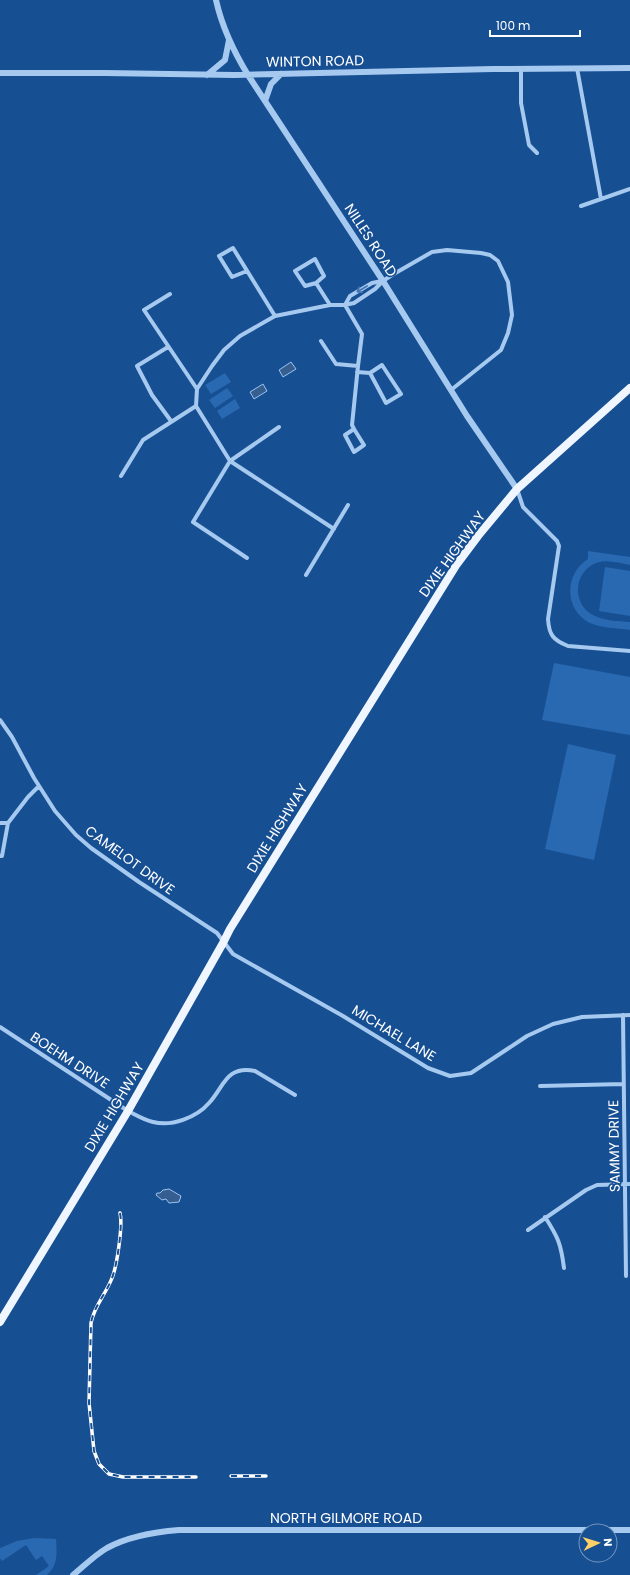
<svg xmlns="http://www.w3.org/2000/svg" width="630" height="1575" font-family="Poppins,sans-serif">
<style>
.green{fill:#2969b1}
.water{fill:#365f90;stroke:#99c4f3}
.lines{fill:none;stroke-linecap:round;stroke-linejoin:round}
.minor{stroke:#a6c9f0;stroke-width:4}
.tertiary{stroke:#a6c9f0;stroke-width:6}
.primary{stroke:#eff6ff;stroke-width:8}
.rail-casing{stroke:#fff;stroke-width:3.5}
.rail{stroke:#174f93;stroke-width:2;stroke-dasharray:6;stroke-linecap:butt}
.oneway{stroke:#4274af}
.labels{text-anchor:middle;stroke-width:3.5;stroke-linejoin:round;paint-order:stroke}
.street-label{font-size:14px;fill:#fff;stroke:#174f93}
</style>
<rect width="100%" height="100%" fill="#174f93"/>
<path class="green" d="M225 373 231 382 211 394 205 385Z
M227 388 233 396 215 408 209 400Z
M235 399 240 408 222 419 217 411Z
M588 551 630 557V565C619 563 607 559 596 563 573 572 572 605 593 615 604 621 618 621 630 622V630C617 628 602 628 590 623 564 610 564 574 588 559Z
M605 567 630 571V616L599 611Z
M554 663 630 677V735L542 720Z
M568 744 616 755 594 860 545 849Z
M34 1538 56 1539C57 1554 58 1565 47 1575H36L49 1566 42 1556 36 1560 26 1545 2 1561 0 1558V1548L17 1541Z"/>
<path class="water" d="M291 362 296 369 283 377 279 370Z
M263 384 267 391 254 399 250 392Z
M169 1189 181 1196 179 1202 169 1203 166 1199 162 1200 156 1195 157 1193H160L163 1190Z"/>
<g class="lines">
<path class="minor" d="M577 68 601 199
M521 69V103L529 145 537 153
M581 206 630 189
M247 271 232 277 219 256 233 248 275 316
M316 283 305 286 295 271 315 259 324 276 316 283 330 305
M170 294 144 310 197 389
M345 305 362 334 358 366 352 425 354 429 345 435 354 452 364 445 354 429
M345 305 350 296 372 283 382 281
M321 341 336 364 358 366
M168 347 137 366 152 395 171 421
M357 372 370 373 382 365 401 394 386 403 370 373
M279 427 230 461 334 529
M121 476 143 440 196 406
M517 489 523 507 557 541 559 546 548 619C549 635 553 640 568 646L630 651
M247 558 193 522 230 461 196 406 197 389 212 366 224 350 240 336 275 316 330 305H345L354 303 375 289 383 281 392 275 432 252 447 250 481 253 490 255 498 261 508 282 512 315 508 333 501 350 451 390
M306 575 348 505
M0 720 12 737 34 778 55 811 76 835 91 848 139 882 217 933 233 954 343 1016 428 1068 450 1076 471 1073 527 1036 553 1024 582 1017 630 1015
M0 823H8L2 856H0
M8 823 28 797 39 786
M623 1015 626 1276
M0 1027 128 1111C136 1115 144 1120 153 1122 172 1127 197 1117 209 1103 224 1087 226 1065 255 1071L295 1095
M540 1086 624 1084
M545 1217C558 1237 561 1244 564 1268
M528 1230 586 1190 597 1185 630 1184"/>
<path class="tertiary" d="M216 0C222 27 234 52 248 75L383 281 467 416 517 489
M0 73H105L234 75 493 69 630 68
M207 75 225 60 229 40
M265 101 271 84 281 74
M73 1575C84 1566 95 1555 107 1548 129 1536 154 1532 179 1530H630"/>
<path class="primary" d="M0 1322 128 1111 223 943 230 929 457 564 478 536 517 489 630 388"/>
<g class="rail-casing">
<path id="rail" d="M120 1213C123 1225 117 1266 112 1278 106 1294 94 1306 91 1323L89 1403 94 1451 99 1464 109 1474 123 1477H196
M231 1476H266"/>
</g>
<use href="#rail" class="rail"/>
</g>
<defs><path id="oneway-shaft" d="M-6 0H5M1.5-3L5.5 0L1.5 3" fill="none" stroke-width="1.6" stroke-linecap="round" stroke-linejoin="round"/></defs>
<use class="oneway" href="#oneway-shaft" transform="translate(362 289) rotate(150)"/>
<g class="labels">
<g class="street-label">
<text transform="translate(315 61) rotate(-1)" y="5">WINTON ROAD</text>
<text transform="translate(371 240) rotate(57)" y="5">NILLES ROAD</text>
<text transform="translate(452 554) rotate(-54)" y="5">DIXIE HIGHWAY</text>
<text transform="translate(277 828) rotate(-58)" y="5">DIXIE HIGHWAY</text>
<text transform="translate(130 860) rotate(36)" y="5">CAMELOT DRIVE</text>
<text transform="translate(394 1033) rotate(31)" y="5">MICHAEL LANE</text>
<text transform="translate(70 1060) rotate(33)" y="5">BOEHM DRIVE</text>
<text transform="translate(114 1107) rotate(-59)" y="5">DIXIE HIGHWAY</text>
<text transform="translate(614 1146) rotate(-91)" y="5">SAMMY DRIVE</text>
<text x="346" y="1523">NORTH GILMORE ROAD</text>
</g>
</g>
<g transform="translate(598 1543) rotate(86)"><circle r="19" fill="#174f93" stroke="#7495be"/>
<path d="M0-3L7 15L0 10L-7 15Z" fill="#ffd065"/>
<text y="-6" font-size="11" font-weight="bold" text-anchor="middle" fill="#ffffff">N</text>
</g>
<path d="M490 30v6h90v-6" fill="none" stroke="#ffffff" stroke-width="2"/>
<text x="496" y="30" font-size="12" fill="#ffffff" stroke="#174f93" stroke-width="3" paint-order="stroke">100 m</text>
</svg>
